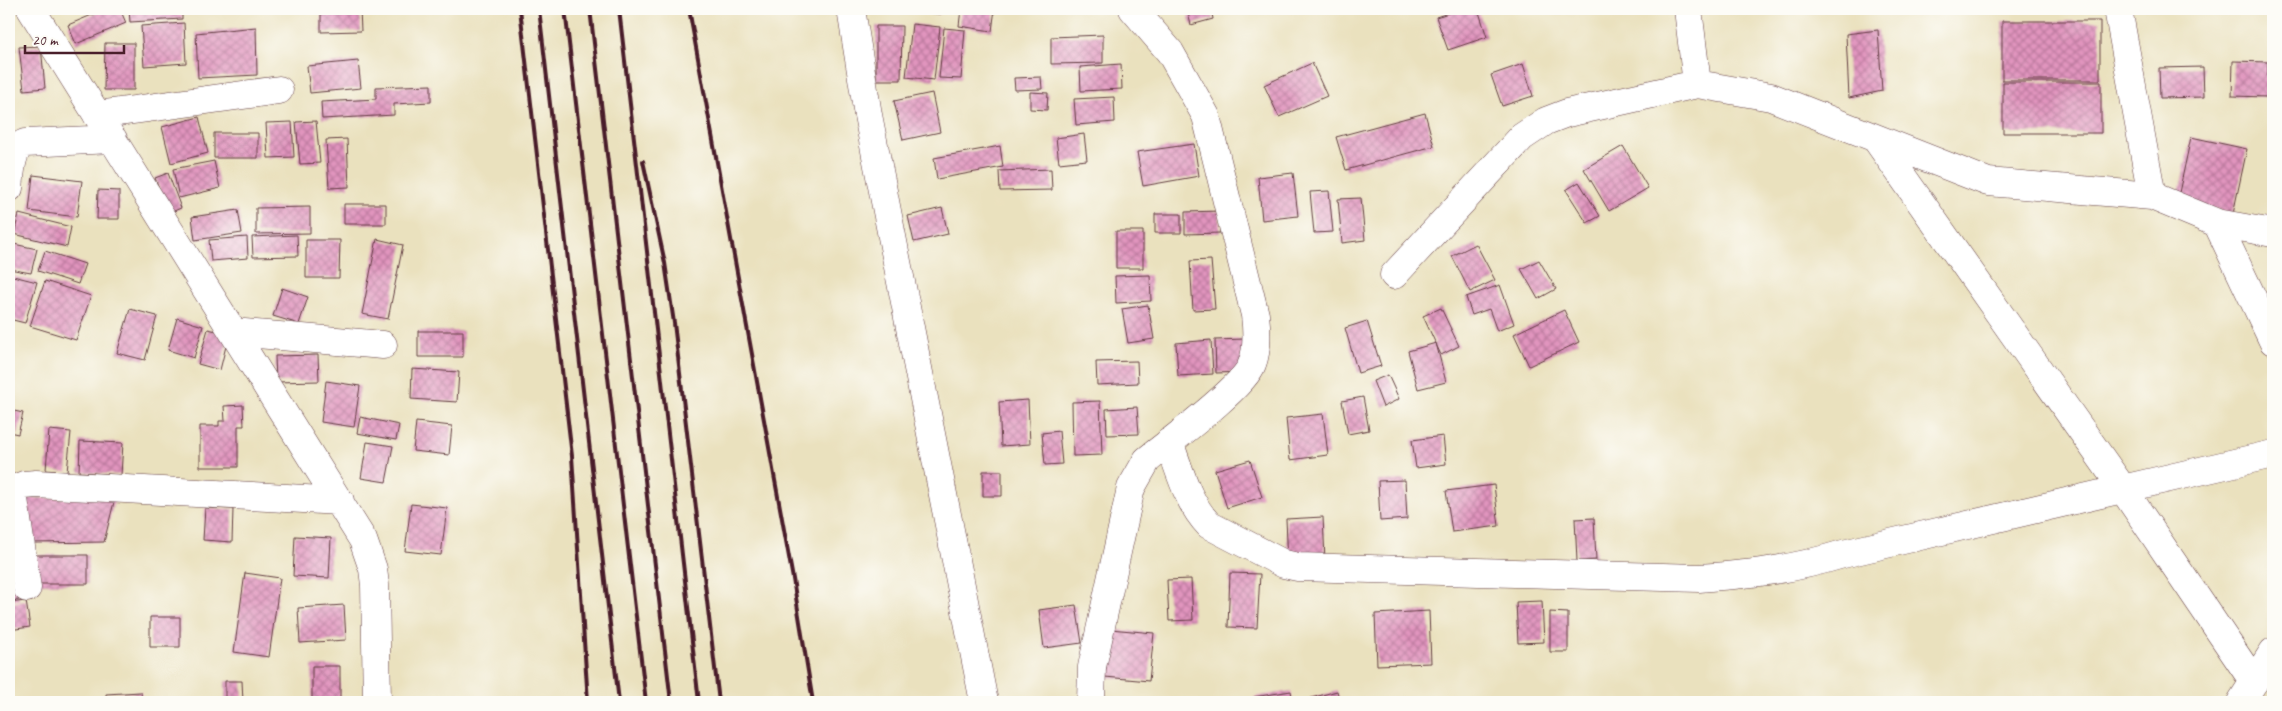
<svg xmlns="http://www.w3.org/2000/svg" width="2282" height="711" font-family="Caveat,sans-serif">
	<style>
		.building { fill: url(#building-cross-hatch) }
		.lines { fill: none; stroke-linecap: round; stroke-linejoin: round }
		.minor-casing { stroke: #623c41; stroke-width: 29 }
		.minor { stroke: #fff; stroke-width: 28 }
		.rail { stroke: #4a1f2b; stroke-width: 4 }
	</style>
	<defs>
		<pattern id="building-cross-hatch" width="8" height="8" patternUnits="userSpaceOnUse" patternTransform="scale(1.25)"><rect width="8" height="8" fill="#e194be"/><path d="M0 0l8 8M0 8l8-8" fill="none" stroke="#b8789b"/></pattern>
	</defs>
	<rect width="100%" height="100%" fill="#fdfcf7"/>
	<filter id="ink" filterUnits="userSpaceOnUse"><feTurbulence type="fractalNoise" baseFrequency=".02" numOctaves="2"/><feDisplacementMap in="SourceGraphic" scale="10" xChannelSelector="R" yChannelSelector="G"/><feConvolveMatrix kernelMatrix="1 2 1 2 8 2 1 2 1" color-interpolation-filters="sRGB"/></filter>
	<filter id="wash" filterUnits="userSpaceOnUse"><feTurbulence type="fractalNoise" baseFrequency=".0096" numOctaves="4" result="noise"/><feDisplacementMap in="SourceGraphic" scale="20" xChannelSelector="R" yChannelSelector="G"/><feGaussianBlur stdDeviation="1.12" result="paint"/><feColorMatrix in="noise" values="0 0 0 0 0 0 0 0 0 0 0 0 0 0 0 0 0 1.4 0 .05"/><feComposite in="paint" operator="in"/></filter>
	<g filter="url(#wash)">
		<rect width="100%" height="100%" fill="#eae1be"/>
		<g id="blocks">
			<path class="building" d="M106,9h14l6,14 -50,21 -8,-19z
				M129,9h53v10l-52,3z
				M321,9h39l1,22 -40,1z
				M902,9h39v5l-39,-2z
				M961,9h34l-3,22 -33,-5z
				M1187,9h24l2,10 -22,6z
				M1461,9h17l9,28 -39,13 -12,-33z
				M2177,9h27v4h-27z
				M9,13h2l3,39 -5,1z
				M2002,21h98v59h-98z
				M184,23l2,40 -42,3 -3,-40z
				M912,24l28,3 -6,53 -28,-3z
				M876,26h26l-1,54h-25z
				M256,27l1,48 -59,3 -2,-45z
				M944,28l21,2 -4,49 -22,-1z
				M1878,30l4,61 -33,7 -3,-64z
				M1103,35v28l-52,1v-27z
				M105,43h29v47h-30z
				M41,46l4,42 -21,2 -5,-43z
				M358,61l3,27 -51,5 -3,-27z
				M2233,61l35,1 -1,35 -35,-1z
				M1312,63l15,33 -48,21 -15,-32z
				M1121,64l1,25 -41,2 -1,-24z
				M1523,64l10,32 -31,10 -11,-31z
				M2203,67l1,30 -44,1 -1,-30z
				M1041,77l1,12 -27,1 -1,-12z
				M2003,82h98v51h-98z
				M431,85v17l-37,2v11l-72,4 -1,-17 55,-3v-12z
				M1030,92l18,1 -1,17 -17,-1z
				M932,93l8,39 -37,8 -9,-39z
				M1114,97l1,25 -39,3 -2,-26z
				M1425,113l9,33 -88,24 -10,-33z
				M199,117l9,36 -37,10 -9,-36z
				M316,121l4,42 -20,1 -4,-42z
				M292,122l2,35 -26,1 -2,-35z
				M214,133h44v25h-44z
				M1084,134l3,26 -28,3 -3,-25z
				M2191,137l56,12 -14,65 -56,-12z
				M347,139l2,48 -20,1 -3,-48z
				M1194,144l5,32 -56,10 -6,-34z
				M1000,146l3,21 -66,12 -3,-21z
				M1623,146l25,42 -39,23 -25,-42z
				M214,161l6,27 -41,10 -6,-29z
				M1051,169l1,21 -52,1 -1,-20z
				M168,173l13,35 -12,5 -14,-35z
				M1293,173l5,43 -36,4 -4,-43z
				M33,175l49,6 -5,36 -48,-6z
				M1579,182l21,34 -13,7 -21,-33z
				M98,190l21,1v28h-22z
				M1329,191l4,41 -19,1 -4,-41z
				M1361,198l4,42 -23,3 -4,-44z
				M344,204h42v20h-42z
				M310,207v26l-54,1v-26z
				M942,208l6,26 -34,8 -6,-26z
				M238,210l4,23 -47,7 -3,-23z
				M1220,211v22l-35,1v-22z
				M19,214l52,13 -4,20 -53,-13z
				M1155,214h26v19h-26z
				M1116,231h27v37h-27z
				M297,235l1,21 -45,1 -1,-20z
				M247,237l1,21 -37,3 -2,-21z
				M377,239l26,6 -15,74 -26,-5z
				M306,240h34l-1,38h-33z
				M9,243l28,6 -6,24 -22,-4z
				M1476,244l19,36 -25,12 -18,-36z
				M45,251l40,13 -7,20 -40,-13z
				M1211,260l4,49 -22,1 -3,-49z
				M1539,260l17,29 -18,10 -17,-30z
				M9,275l28,7 -12,41 -16,-4z
				M1150,275l1,26 -35,2 -1,-27z
				M45,281l46,15 -15,44 -46,-14z
				M1500,285l14,39 -17,7 -8,-22 -17,6 -6,-18z
				M282,288l26,9 -9,27 -26,-8z
				M1148,305l6,34 -26,4 -6,-34z
				M1441,308l18,38 -18,9 -18,-39z
				M130,309l27,7 -12,44 -28,-7z
				M1564,310l15,32 -50,24 -15,-32z
				M177,318l26,8 -9,32 -26,-8z
				M1367,321l14,45 -23,7 -13,-45z
				M208,329l21,5 -9,36 -22,-6z
				M418,331h45v26h-45z
				M1244,339l1,33 -29,1 -1,-33z
				M1211,340l2,34 -35,2 -2,-33z
				M1436,343l10,39 -28,7 -10,-38z
				M318,355l1,26 -43,1 -1,-26z
				M1137,361l1,22 -41,2 -1,-23z
				M412,369l47,3 -2,30 -46,-3z
				M1388,375l11,24 -16,8 -10,-26z
				M326,381l34,5 -6,41 -33,-5z
				M1363,397l6,33 -21,4 -6,-33z
				M1028,400l2,44 -29,2 -2,-44z
				M1100,401l2,54 -29,1 -1,-54z
				M243,405l1,21h-6v41h-38v-41h19v-5h6l-1,-15z
				M1137,407l2,27 -32,1 -1,-26z
				M10,410l13,3 -5,21 -9,-2z
				M1323,414l5,41 -38,5 -4,-42z
				M360,417l39,8 -3,15 -39,-7z
				M416,422l36,4 -3,29 -36,-4z
				M49,430l22,2 -4,40 -21,-2z
				M1059,431l3,33 -17,1 -3,-32z
				M1443,436l3,28 -30,4 -4,-28z
				M80,441l43,2 -2,32 -42,-3z
				M367,442l26,4 -7,36 -25,-4z
				M1250,460l12,37 -35,11 -12,-38z
				M983,471h19v25h-19z
				M1405,480l2,39 -27,2 -2,-40z
				M1494,485l5,41 -47,6 -6,-41z
				M26,498h89l-11,44 -73,1z
				M411,504l36,4 -6,47 -36,-4z
				M205,508l28,1 -1,33 -29,-2z
				M1323,517l2,43 -37,2 -2,-43z
				M1594,518l2,42 -19,1 -2,-42z
				M295,536l36,2 -2,40 -36,-2z
				M15,544l4,56 -10,1v-56z
				M36,555h52v29h-52z
				M245,573l35,5 -11,79 -35,-5z
				M1230,573l30,1 -3,54 -29,-1z
				M1191,579l2,41 -24,1 -2,-41z
				M26,601l4,26 -21,3v-27z
				M1542,601l2,41 -26,1 -2,-41z
				M344,605l2,35 -46,3 -2,-35z
				M1076,605l6,38 -38,5 -5,-38z
				M1429,611l2,52 -54,2 -2,-51z
				M1550,612l18,1v39h-18z
				M150,617h30v30h-30z
				M1110,629l44,4 -5,48 -44,-4z
				M312,666h28v36h-28z
				M225,681h17l1,21h-18z
				M1291,691l2,11h-38l-1,-5z
				M1337,691l3,11h-28l-1,-4z
				M141,692l1,10h-36v-8z"/>
		</g>
	</g>
	<g filter="url(#ink)">
		<use href="#blocks" fill-opacity="0" stroke="#623c41" stroke-width="1"/>
		<g class="lines">
			<g class="minor-casing">
				<path id="minor" d="M31,9l332,531 10,29 2,16 2,117
					M851,9l17,106 116,587
					M1688,9l9,75
					M2118,9l34,187
					M97,115l182,-25
					M1876,139l247,350 131,193
					M9,188c2,-15 1,-39 16,-45l88,-4
					M2217,223l56,118
					M1394,275l128,-138 24,-16 21,-8 130,-29 74,13 217,85 164,14 65,27 56,10
					M233,332l150,13
					M1169,442c11,29 18,60 40,83l75,39 14,3 401,11c53,-4 92,-8 144,-24l430,-100
					M9,490h2l3,9 13,89
					M11,490l13,-5 12,-1 304,17
					M1091,702l1,-35 39,-179 16,-28c22,-18 97,-73 105,-96 6,-15 5,-33 3,-49l-49,-199 -36,-64 -37,-43
					M2241,702l32,-50"/>
			</g>
			<use href="#minor" class="minor"/>
			<path class="rail" d="M520,9l52,447 16,246
				M539,9l80,693
				M565,9l81,693
				M590,9l81,693
				M619,9l80,693
				M689,9l104,570 20,123
				M643,161l22,102 9,60 45,379"/>
		</g>
	</g>
	<rect width="2282" height="711" fill="none" stroke="#fdfcf7" stroke-width="30"/>
	<path d="M25 45v8h99v-8" fill="none" stroke="#4a1f2b" stroke-width="2.5"/>
	<text x="32" y="45" font-size="15" fill="#4a1f2b" stroke="#fdfcf7" stroke-width="4" paint-order="stroke">20 m</text>
</svg>
